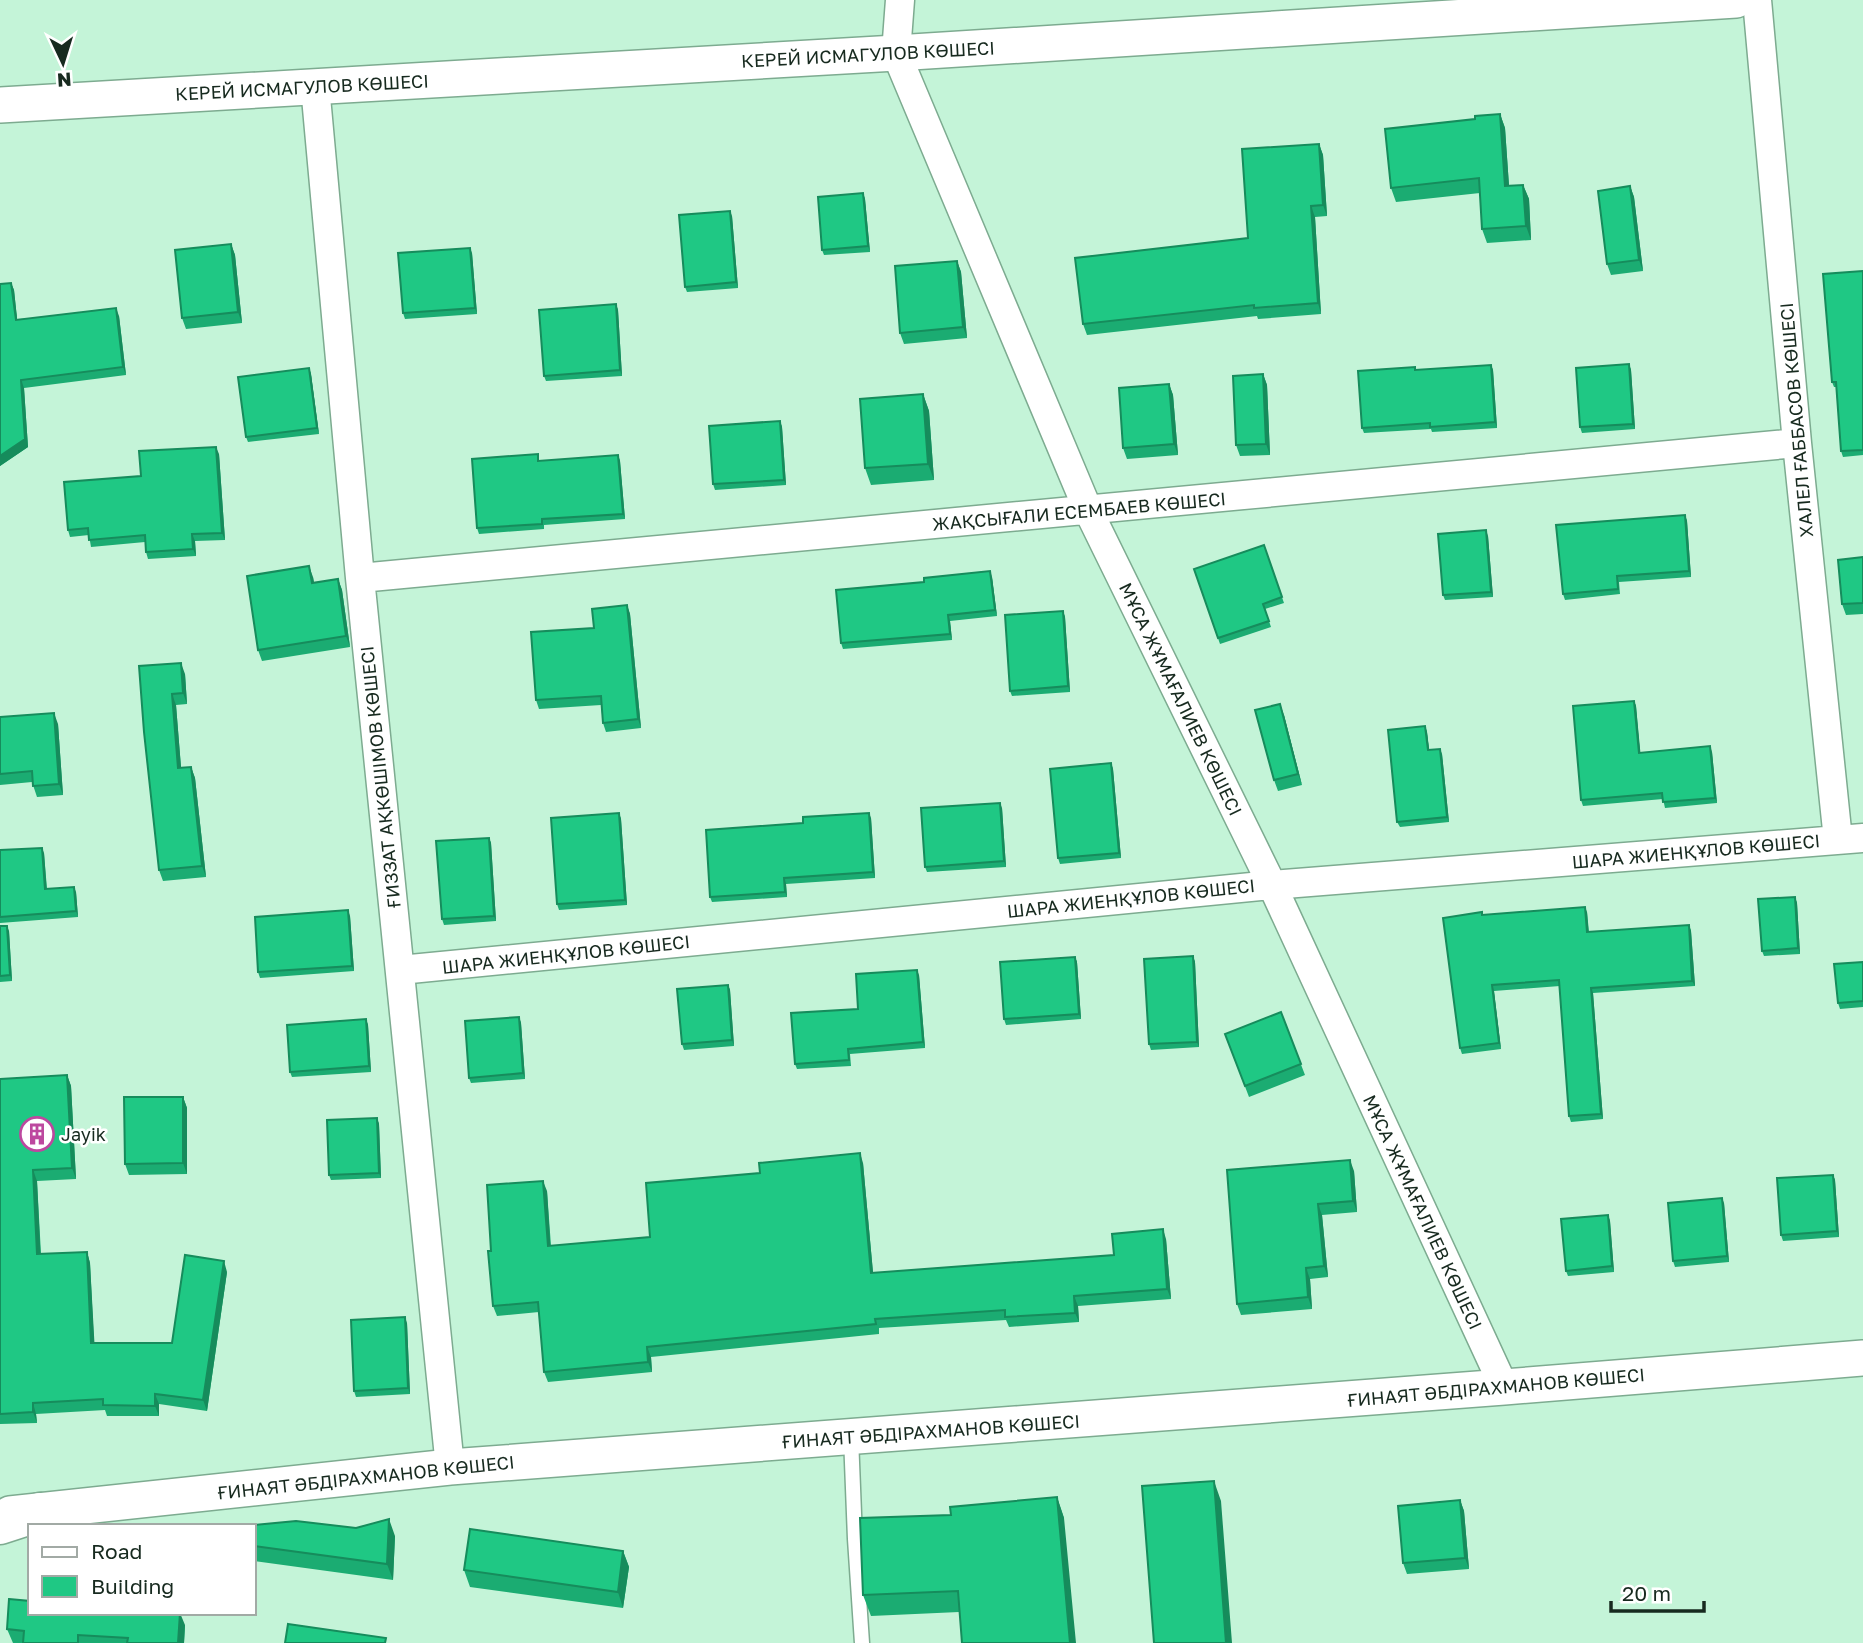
<svg xmlns="http://www.w3.org/2000/svg" width="1863" height="1643" font-family="'Golos Text',sans-serif">
	<style>
		.lines { fill: none; stroke-linecap: round; stroke-linejoin: round }
		.service-casing { stroke: #7dab90; stroke-width: 17 }
		.minor-casing { stroke: #7dab90; stroke-width: 31 }
		.tertiary-casing { stroke: #7dab90; stroke-width: 38 }
		.secondary-casing { stroke: #7dab90; stroke-width: 41 }
		.service { stroke: #fff; stroke-width: 14 }
		.minor { stroke: #fff; stroke-width: 28 }
		.tertiary { stroke: #fff; stroke-width: 35 }
		.secondary { stroke: #fff; stroke-width: 38 }
		.wall { fill: #1bac72 }
		.shaded-wall { fill: #168c5c }
		.building { fill: #1fc884; stroke: #168c5c; stroke-width: 2 }
		.labels { text-anchor: middle; dominant-baseline: central; stroke-width: 5; stroke-linejoin: round; paint-order: stroke }
		.street-label { font-size: 18px; fill: #172a1f; stroke: #fff }
		.poi-label { font-size: 18px; fill: #172a1f; stroke: #fff; text-anchor: start }
	</style>
	<rect width="100%" height="100%" fill="#c4f4d8"/>
	<g class="lines">
		<g class="service-casing">
			<path id="service" d="M851,1437l4,102 7,104"/>
		</g>
		<g class="minor-casing">
			<path id="minor" d="M900,0l-4,53 192,457 184,375 232,502
				M1757,0l40,443 41,397
				M315,86l45,492 90,889
				M360,578l1437,-135
				M400,970l872,-85 591,-47"/>
		</g>
		<g class="tertiary-casing">
			<path id="tertiary" d="M0,105l896,-52 840,-53
				M10,1514l440,-47 1054,-80 359,-29"/>
		</g>
		<g class="secondary-casing">
			<path id="secondary" d="M0,1525l40,-13"/>
		</g>
		<use href="#service" class="service"/>
		<use href="#minor" class="minor"/>
		<use href="#tertiary" class="tertiary"/>
		<use href="#secondary" class="secondary"/>
	</g>
	<path class="wall" d="M1500,114l5,14 4,58 14,-1 6,14 2,41 -44,3 -5,-14 -2,-36 -84,9 -5,-14 84,-69z
		M1319,144l4,11 4,61 -12,1 6,97 -63,5 -1,-3 -170,19 -4,-11 165,-86z
		M1630,186l4,11 9,74 -32,4 -4,-11z
		M863,193l2,6 5,53 -46,3 -2,-5z
		M732,216l6,72 -51,4 -2,-5z
		M231,244l4,11 7,68 -56,6 -4,-11z
		M472,253l5,61 -72,5 -2,-6z
		M957,261l4,11 6,66 -63,6 -4,-11z
		M1863,271v184l-20,2 -2,-6 -5,-64h-2l-2,-5z
		M11,283l3,7 3,29 102,-3 7,59 -102,13 4,59 -28,19v-182z
		M616,304l2,6 4,66 -76,5 -2,-5z
		M1629,364l2,6 4,59 -53,4 -2,-6z
		M1491,365l2,5 4,58 -65,4 -1,-3 -67,4 -2,-5 53,-61 1,3z
		M309,368l2,6 8,60 -71,8 -2,-5z
		M1263,374l4,11 3,70 -30,1 -4,-11z
		M1169,384l4,11 5,60 -51,4 -4,-11z
		M923,394l6,17 5,69 -63,5 -6,-17z
		M780,421l2,6 4,58 -71,5 -2,-6z
		M219,454l6,86 -30,1 1,15 -48,3 -2,-7 -1,-10 -54,5 -2,-12 -19,2 -2,-7 73,-54z
		M618,455l2,6 5,58 -81,6v4l-65,5 -2,-6 63,-67z
		M1685,515l2,6 4,56 -72,5 1,12 -55,6 -2,-6z
		M1488,536l5,61 -48,3 -2,-5z
		M1264,545l20,58 -19,6 6,18 -51,17 -26,-75z
		M1863,557v57l-17,1 -4,-11z
		M313,577l1,6 24,-4 4,11 8,57 -88,14 -4,-11z
		M992,577l5,39 -47,5 2,19 -109,9 -2,-6z
		M627,605l3,9 11,114 -35,4 -3,-9 -2,-18 -62,4 -3,-9z
		M1063,611l2,6 5,75 -58,4 -2,-5z
		M185,674l2,30 -11,1 5,63 10,-1 4,11 11,99 -43,4 -4,-11 -15,-138z
		M1634,701l2,5 4,47 72,-1 5,51 -52,5 -2,-9 -80,7 -2,-6z
		M1284,715l18,70 -24,6 -4,-11z
		M0,717l58,7 5,71 -26,2 -5,-15 -32,3z
		M1425,726l2,6 2,18 13,4 7,68 -49,5 -3,-5z
		M1111,763l2,6 8,89 -61,6 -2,-6z
		M1002,808l4,59 -79,5 -2,-5z
		M619,813l2,6 6,86 -68,5 -2,-6z
		M871,818l4,60 -89,6 1,13 -75,5 -2,-5z
		M489,838l2,5 5,78 -52,4 -2,-6z
		M0,850l44,3 3,36 29,3 2,25 -78,6z
		M1795,897l2,6 3,51 -36,2 -2,-5z
		M1587,912l2,20 100,-7 2,6 4,55 -102,7 10,126 -32,3 -2,-6 -9,-130 -66,5 7,58 -39,5 -2,-6 22,-133z
		M350,916l4,55 -94,7 -2,-6z
		M0,926l9,5 3,50 -12,1z
		M1193,956l2,6 4,85 -48,3 -2,-6z
		M1075,957l2,5 4,57 -75,6 -2,-6z
		M1863,962v45l-23,2 -2,-6z
		M919,975l6,73 -75,6 1,12 -54,3 -2,-5 63,-55z
		M728,985l2,5 4,56 -50,4 -2,-6z
		M1281,1012l24,63 -56,22 -24,-63z
		M519,1017l2,6 4,56 -54,4 -2,-5z
		M366,1019l2,6 3,47 -79,5 -2,-5z
		M67,1075l4,11 5,93 -39,2 4,73 46,-2 3,11 4,80h78l55,-71 -20,139 -48,-7v12h-52l-2,-6 -69,4 1,9 -37,1v-345z
		M183,1097l4,11v66l-58,1 -4,-11z
		M377,1118l2,6 2,54 -50,2 -2,-5z
		M863,1163l10,110 241,-18 52,-16 5,60 -93,7 1,16 -70,5 -3,-7 -127,8v6l-228,23 1,15 -104,10 -4,-10 -5,-60 -42,4 -4,-10 -2,-55 56,-60 4,55 99,-9 110,-64z
		M1227,1170l127,1 3,41 -35,3 6,62 -18,2 2,30 -71,6 -4,-11z
		M1833,1175l2,5 4,57 -56,4 -2,-6z
		M1724,1203l5,59 -54,5 -2,-6z
		M1608,1215l2,6 4,51 -46,4 -2,-5z
		M407,1323l3,71 -54,3 -2,-6z
		M1057,1497l7,21 -105,94 -88,4 -8,-21 88,-80z
		M1460,1500l4,11 5,58 -62,5 -4,-11z
		M254,1526l141,10 -2,44 -139,-19z
		M623,1551l6,16 -6,41 -153,-21 -6,-17z
		M185,1625l-1,18h-171l-6,-14z"/>
	<path class="shaded-wall" d="M1500,114l5,14 5,72 -5,-14z
		M1319,144l4,11 4,61 -4,-11z
		M1523,185l6,14 2,41 -5,-14z
		M1630,186l4,11 9,74 -4,-11z
		M863,193l2,6 5,53 -2,-6z
		M1311,206l4,11 6,97 -3,-11z
		M730,211l2,5 6,72 -2,-6z
		M231,244l4,11 7,68 -4,-11z
		M470,248l2,5 5,61 -2,-6z
		M957,261l4,11 6,66 -4,-11z
		M11,283l3,7 4,37 -2,-7z
		M616,304l2,6 4,66 -2,-6z
		M116,308l3,8 7,59 -3,-8z
		M1629,364l2,6 4,59 -2,-5z
		M1491,365l2,5 4,58 -2,-6z
		M309,368l2,6 8,60 -2,-6z
		M1263,374l4,11 3,70 -4,-11z
		M21,380l3,8 4,59 -28,19v-10z
		M1169,384l4,11 5,60 -4,-11z
		M923,394l6,17 5,69 -6,-16z
		M780,421l2,6 4,58 -2,-5z
		M216,447l3,7 6,86 -3,-7z
		M618,455l2,6 5,58 -2,-5z
		M1685,515l2,6 4,56 -2,-6z
		M1486,530l2,6 5,61 -2,-5z
		M192,534l3,7 1,15 -3,-7z
		M309,566l4,11 3,17 -4,-11z
		M990,571l2,6 5,39 -2,-6z
		M338,579l4,11 8,57 -4,-11z
		M627,605l3,9 11,114 -3,-9z
		M1063,611l2,6 5,75 -2,-6z
		M948,615l2,6 2,19 -2,-6z
		M181,663l4,11 2,30 -4,-11z
		M172,694l4,11 6,74 -4,-11z
		M1634,701l2,5 5,53 -2,-6z
		M1280,704l4,11 18,70 -4,-11z
		M54,713l4,11 5,71 -4,-11z
		M1425,726l2,6 3,24 -2,-6z
		M1710,746l2,6 5,51 -2,-5z
		M1440,749l2,5 7,68 -2,-5z
		M1111,763l2,6 8,89 -2,-5z
		M191,767l4,11 11,99 -4,-11z
		M1000,803l2,5 4,59 -2,-6z
		M619,813l2,6 6,86 -2,-5z
		M869,813l2,5 4,60 -2,-6z
		M489,838l2,5 5,78 -2,-5z
		M42,848l2,5 3,41 -2,-5z
		M784,878l2,6 1,13 -2,-5z
		M74,887l2,5 2,25 -2,-6z
		M1795,897l2,6 3,51 -2,-6z
		M1585,907l2,5 2,26 -2,-6z
		M348,910l2,6 4,55 -2,-5z
		M1689,925l2,6 4,55 -3,-5z
		M7,926l2,5 3,50 -2,-6z
		M1193,956l2,6 4,85 -2,-5z
		M1075,957l2,5 4,57 -2,-5z
		M917,970l2,5 6,73 -2,-6z
		M728,985l2,5 4,56 -2,-6z
		M1492,985l2,6 7,58 -2,-6z
		M1591,988l2,5 10,126 -2,-5z
		M519,1017l2,6 4,56 -2,-6z
		M366,1019l2,6 3,47 -2,-6z
		M67,1075l4,11 5,93 -4,-11z
		M183,1097l4,11v66l-4,-11z
		M377,1118l2,6 2,54 -2,-5z
		M860,1153l3,10 11,120 -3,-10z
		M1350,1160l4,11 3,41 -4,-11z
		M33,1170l4,11 4,84 -4,-11z
		M1833,1175l2,5 4,57 -2,-6z
		M543,1181l4,10 4,65 -3,-10z
		M1722,1198l2,5 5,59 -2,-6z
		M1318,1204l4,11 6,62 -4,-11z
		M1608,1215l2,6 4,51 -2,-6z
		M1163,1229l3,10 5,60 -4,-10z
		M87,1252l3,11 5,90 -4,-10z
		M224,1261l3,11 -20,139 -4,-11z
		M1306,1268l4,11 2,30 -4,-12z
		M1074,1296l4,10 1,16 -4,-9z
		M405,1317l2,6 3,71 -2,-6z
		M647,1347l4,10 1,15 -4,-10z
		M155,1394l4,10v12l-4,-10z
		M33,1403l3,11 1,9 -4,-11z
		M1214,1481l7,20 11,142h-6z
		M1057,1497l7,21 12,125h-6z
		M1460,1500l4,11 5,58 -4,-11z
		M389,1519l6,17 -2,44 -6,-16z
		M623,1551l6,16 -6,41 -5,-16z
		M180,1613l5,12 -1,18h-6z"/>
	<path class="building" d="M1500,114l5,72 18,-1 3,41 -44,3 -3,-51 -88,10 -6,-59 90,-10v-3z
		M1319,144l4,61 -12,1 7,97 -64,5v-3l-171,19 -8,-66 173,-20 -6,-89z
		M1630,186l9,74 -32,4 -9,-73z
		M863,193l5,53 -46,4 -4,-53z
		M730,211l6,71 -51,5 -6,-72z
		M231,244l7,68 -56,6 -7,-68z
		M470,248l5,60 -72,5 -5,-60z
		M957,261l6,66 -63,6 -5,-67z
		M1863,271v179l-22,1 -5,-69h-4l-9,-108z
		M11,283l5,37 100,-12 7,59 -102,13 4,59 -25,17v-172z
		M616,304l4,66 -76,6 -5,-66z
		M1629,364l4,60 -53,3 -4,-59z
		M1491,365l4,57 -65,5v-4l-68,5 -4,-57 57,-4v3z
		M309,368l8,60 -71,9 -8,-60z
		M1263,374l3,70 -30,1 -3,-69z
		M1169,384l5,60 -51,4 -4,-60z
		M923,394l5,70 -63,4 -5,-69z
		M780,421l4,59 -71,4 -4,-58z
		M216,447l6,86 -30,1 1,15 -47,3 -1,-17 -56,5 -1,-12 -20,2 -4,-48 77,-6 -2,-25z
		M538,454v7l80,-6 5,59 -81,5v5l-65,4 -5,-69z
		M1685,515l4,56 -72,5 1,13 -55,5 -7,-69z
		M1486,530l5,62 -48,3 -5,-61z
		M1264,545l18,52 -19,7 6,17 -51,17 -24,-69z
		M1863,557v46l-21,1 -4,-44z
		M309,566l3,17 26,-4 8,57 -88,14 -11,-74z
		M990,571l5,39 -47,5 2,19 -109,9 -5,-53 88,-8v-4z
		M627,605l11,114 -35,4 -2,-27 -65,4 -5,-68 63,-4 -2,-19z
		M1063,611l5,75 -58,5 -5,-76z
		M181,663l2,30 -11,1 6,74 13,-1 11,99 -43,4 -15,-138 -5,-66z
		M1634,701l5,52 71,-7 5,52 -52,4 -1,-9 -81,7 -8,-94z
		M1280,704l18,70 -24,6 -19,-70z
		M54,713l5,71 -26,2 -1,-15 -32,3v-57z
		M1425,726l3,24 12,-1 7,68 -50,5 -9,-92z
		M1111,763l8,90 -61,5 -8,-89z
		M1000,803l4,58 -79,6 -4,-59z
		M619,813l6,87 -68,4 -6,-86z
		M869,813l4,59 -89,6 1,14 -75,5 -4,-67 97,-7v-6z
		M489,838l5,78 -52,3 -6,-78z
		M42,848l3,41 29,-2 2,24 -76,6v-67z
		M1795,897l3,51 -36,3 -4,-52z
		M1585,907l2,25 102,-7 3,56 -101,7 10,126 -32,2 -10,-136 -67,5 7,58 -39,5 -17,-130 39,-6v3z
		M348,910l4,56 -94,6 -3,-55z
		M0,926h7l3,49 -10,1z
		M1193,956l4,86 -48,2 -5,-85z
		M1075,957l4,57 -75,5 -4,-57z
		M1863,962v39l-25,2 -4,-39z
		M917,970l6,72 -75,7 1,11 -54,4 -4,-51 67,-4 -2,-35z
		M728,985l4,55 -50,4 -5,-55z
		M1281,1012l20,52 -56,22 -20,-52z
		M519,1017l4,56 -54,5 -4,-57z
		M366,1019l3,47 -79,6 -3,-47z
		M67,1075l5,93 -39,2 4,84 50,-2 4,91h81l13,-88 39,6 -21,139 -48,-6v12l-52,-1v-6l-70,4v9l-33,2v-335z
		M124,1097h59v66l-58,1z
		M377,1118l2,55 -50,2 -2,-55z
		M860,1153l11,120 243,-18 -2,-21 51,-5 4,60 -93,7 1,17 -70,4v-7l-130,9 1,5 -229,23 1,15 -104,10 -6,-70 -45,4 -5,-55h3l-4,-66 56,-4 5,65 102,-9 -4,-54 114,-10 -1,-10z
		M1350,1160l3,41 -35,3 6,62 -18,2 2,29 -71,7 -10,-134z
		M1833,1175l4,56 -56,4 -4,-57z
		M1722,1198l5,58 -54,5 -5,-58z
		M1608,1215l4,51 -46,5 -5,-52z
		M405,1317l3,71 -54,3 -3,-71z
		M1214,1481l12,162h-72l-12,-157z
		M1057,1497l13,146h-108l-4,-52 -95,4 -3,-77 91,-3 -1,-8z
		M1460,1500l5,58 -62,5 -5,-57z
		M389,1519l-2,45 -133,-18v-20h-10l52,-5 60,7z
		M470,1529l153,22 -5,41 -154,-22z
		M9,1599l21,2v12h150l-2,30h-51l1,-5 -50,-3v8h-55l1,-12 -17,-2z
		M288,1624l98,14 -1,5h-100z"/>
	<defs>
		<g id="building-ring" transform="scale(1.75)"><circle r="9.5" fill="#fff" stroke="#bd489f" stroke-width="1.5"/><path d="M-4-6H4V6H1V3H-1V6H-4ZM-2.5-4.3h1.7v1.8h-1.7ZM.8-4.3h1.7v1.8H.8ZM-2.5-1h1.7V.8h-1.7ZM.8-1h1.7V.8H.8Z" fill="#bd489f"/></g>
	</defs>
	<g fill-rule="evenodd">
		<use href="#building-ring" x="37" y="1134"/>
	</g>
	<g class="labels">
		<g class="street-label">
			<text transform="translate(868 54) rotate(-3)">КЕРЕЙ ИСМАГУЛОВ КӨШЕСІ</text>
			<text transform="translate(302 87) rotate(-3)">КЕРЕЙ ИСМАГУЛОВ КӨШЕСІ</text>
			<text transform="translate(1796 420) rotate(-95)">ХАЛЕЛ ҒАББАСОВ КӨШЕСІ</text>
			<text transform="translate(1079 511) rotate(-5)">ЖАҚСЫҒАЛИ ЕСЕМБАЕВ КӨШЕСI</text>
			<text transform="translate(1181 699) rotate(64)">МҰСА ЖҰМАҒАЛИЕВ КӨШЕСІ</text>
			<text transform="translate(380 777) rotate(-96)">ҒИЗЗАТ АҚКӨШІМОВ КӨШЕСI</text>
			<text transform="translate(1696 851) rotate(-5)">ШАРА ЖИЕНҚҰЛОВ КӨШЕСІ</text>
			<text transform="translate(1131 898) rotate(-6)">ШАРА ЖИЕНҚҰЛОВ КӨШЕСІ</text>
			<text transform="translate(566 954) rotate(-6)">ШАРА ЖИЕНҚҰЛОВ КӨШЕСІ</text>
			<text transform="translate(1423 1212) rotate(65)">МҰСА ЖҰМАҒАЛИЕВ КӨШЕСІ</text>
			<text transform="translate(1496 1387) rotate(-5)">ҒИНАЯТ ӘБДІРАХМАНОВ КӨШЕСІ</text>
			<text transform="translate(931 1431) rotate(-4)">ҒИНАЯТ ӘБДІРАХМАНОВ КӨШЕСІ</text>
			<text transform="translate(366 1477) rotate(-6)">ҒИНАЯТ ӘБДІРАХМАНОВ КӨШЕСІ</text>
		</g>
		<g class="poi-label">
			<text x="61" y="1134">Jayik</text>
		</g>
	</g>
	<rect x="28" y="1524" width="228" height="91" fill="#ffffff" stroke="#a2aaa5" stroke-width="2"/>
	<rect x="42" y="1547" width="35" height="10" fill="#ffffff" stroke="#a2aaa5" stroke-width="2"/>
	<text x="91" y="1559" font-size="21" fill="#172a1f">Road</text>
	<rect x="42" y="1576" width="35" height="21" fill="#1fc884" stroke="#a2aaa5" stroke-width="2"/>
	<text x="91" y="1594" font-size="21" fill="#172a1f">Building</text>
	<g transform="translate(63 63) rotate(176)" stroke="#ffffff" stroke-width="5" paint-order="stroke">
	<path d="M0-5L12 26L0 18L-12 26Z" fill="#172a1f"/>
	<text y="-10" font-size="19" font-weight="bold" text-anchor="middle" fill="#172a1f">N</text>
	</g>
	<path d="M1611 1601v10h93v-10" fill="none" stroke="#172a1f" stroke-width="3.5"/>
	<text x="1622" y="1601" font-size="21" fill="#172a1f" stroke="#ffffff" stroke-width="5" paint-order="stroke">20 m</text>
</svg>
